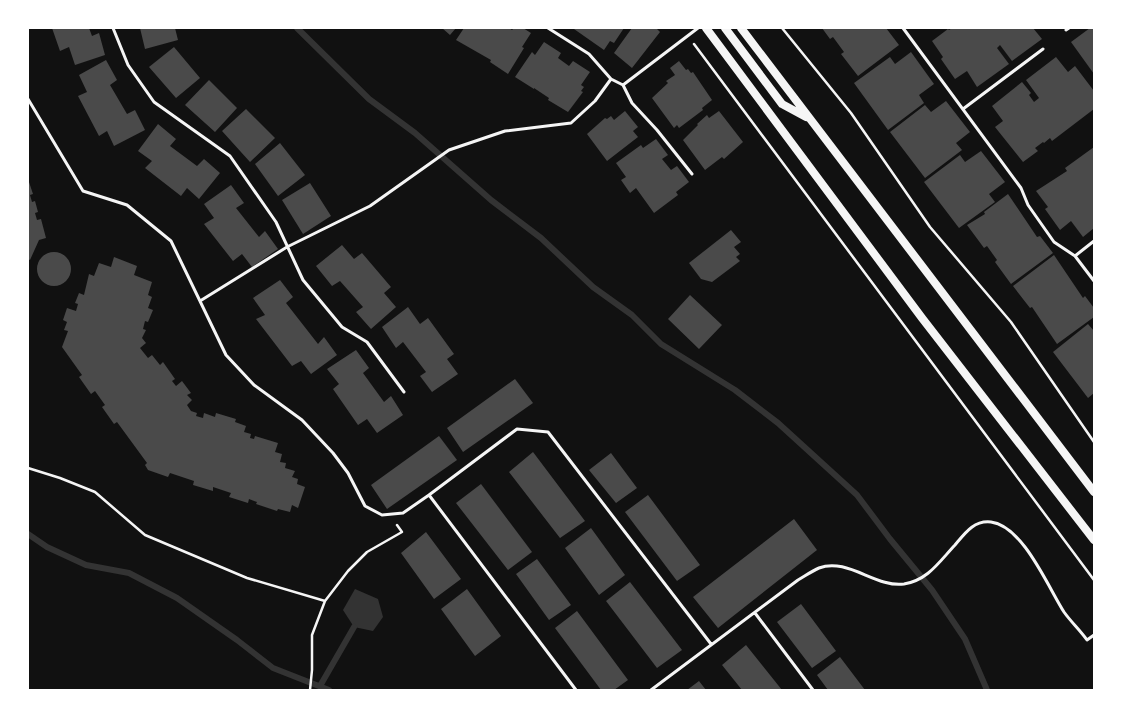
<svg xmlns="http://www.w3.org/2000/svg" width="1122" height="718" font-family="'Space Grotesk',sans-serif">
	<style>
		.water { fill: #333 }
		.lines { fill: none; stroke-linecap: round; stroke-linejoin: round }
		.stream { stroke: #333; stroke-width: 6 }
		.building { fill: #4a4a4a }
		.path { stroke: #f5f5f5; stroke-width: 2.5 }
		.service { stroke: #f5f5f5; stroke-width: 3 }
		.secondary { stroke: #f5f5f5; stroke-width: 8 }
	</style>
	<rect width="100%" height="100%" fill="#111"/>
	<path class="water" d="M355,589l23,10 5,18 -10,14 -19,-4 -11,-17z"/>
	<g class="lines">
		<path class="stream" d="M297,28l72,71 46,34 76,67 50,38 52,49 39,28 29,29 74,46 43,33 79,72 33,44 42,51 33,49 22,51
			M28,534l19,13 39,18 43,8 48,25 60,42 36,28 56,22
			M320,686l34,-59"/>
	</g>
	<path class="building" d="M52,28h37l3,8 7,-3 6,22 -30,10 -6,-18 -9,4z
		M140,28h35l3,12 -33,9z
		M442,28h14l-6,7z
		M464,28h45l3,2 2,-2h9l8,5 -9,14 2,1 -16,26 -18,-12 1,-2 -35,-20z
		M575,28h49l-10,15 -4,-2 -6,9 -30,-21z
		M632,28h24l4,4 -28,36 -18,-15z
		M822,28h64l13,17 -41,31 -17,-22 3,-2 -11,-15 -3,2z
		M952,28h81l9,11 -30,22 -12,-16 -3,3 12,16 -32,23 -10,-16 -12,8 -14,-20 2,-2 -11,-16 16,-12 1,1z
		M1090,28h4v46l-23,-32z
		M544,42l17,11 -3,5 11,8 4,-5 17,11 -9,13 3,2 -3,4 2,1 -15,20 -20,-12 1,-2 -15,-10v1l-19,-12 17,-25 3,3z
		M174,47l26,31 -24,20 -27,-31z
		M911,52l23,32 -15,11 5,8 -36,27 -34,-47 36,-26 5,7z
		M1056,57l12,15 7,-6 19,25v18l-42,32 -2,-3 -6,5 -1,-1 -8,6 3,3 -15,11 -28,-35 8,-6 -11,-15 30,-24 9,11 -2,2 5,7 5,-4 -13,-18z
		M106,60l11,20 -7,5 17,29 8,-4 10,20 -31,16 -7,-15 -8,5 -21,-40 9,-4 -8,-17z
		M679,61l7,9 2,-1 3,4 2,-1 19,28 -10,8 1,2 -24,18 -2,-3 -3,3 -22,-30 16,-15 -2,-2 9,-6 -5,-7z
		M209,80l28,28 -22,24 -30,-27z
		M946,101l24,31 -14,11 6,7 -37,28 -35,-46 35,-27 6,7z
		M246,109l29,29 -25,24 -28,-31z
		M625,111l13,16 -5,4 5,6 -31,24 -20,-27 18,-16 2,1 4,-3 3,4z
		M719,111l24,31 -19,17 -2,-2 -17,13 -22,-30 15,-15 -1,-1 10,-9 2,3z
		M158,124l18,15 -6,7 27,20 7,-7 16,14 -21,26 -12,-11 -6,8 -36,-28 7,-7 -14,-10z
		M656,139l12,16 -6,4 9,11 6,-4 12,16 -13,10 2,3 -24,18 -18,-25 -6,5 -9,-13 5,-3 -10,-14 25,-18 2,3z
		M280,143l25,32 -27,21 -23,-32z
		M1094,147v81l-11,9 -12,-16 -11,9 -15,-21 3,-2 -12,-16 31,-20 -2,-3z
		M981,151l24,31 -16,12 6,8 -36,26 -35,-46 36,-27 5,7z
		M28,179l5,15 -3,1 2,7 3,-1 3,11 -3,1 2,7 4,-1 5,19 -7,2 -9,20 -2,-1z
		M310,183l21,33 -28,18 -21,-34z
		M231,185l13,18 -8,5 23,29 6,-6 13,18 -26,18 -10,-13 -9,7 -29,-37 10,-6 -10,-14z
		M1008,194l29,43 3,-1 13,17 -42,31 -16,-22 2,-2 -10,-14 -3,2 -17,-23 18,-11 -1,-2z
		M731,230l10,12 -7,5 6,7 -4,3 4,4 -28,21 -11,-3 -12,-16z
		M342,245l12,14 8,-6 29,34 -7,6 12,14 -25,22 -15,-17 7,-5 -23,-26 -8,5 -16,-20z
		M37 269a17 17 0 1 1 34 0a17 17 0 1 1-34 0Z
		M1054,255l29,43 2,-2 9,12v9l-37,27 -25,-37 -2,1 -17,-22z
		M114,257l23,9 -3,9 18,7 -4,13 4,2 -4,11 5,2 -5,12 -3,-1 -2,8 3,1 -4,8 4,5 -6,5 8,10 4,-3 8,10 3,-3 12,17 -3,2 4,5 6,-5 9,12 -4,2 5,5 -5,5 4,6 6,2 -1,3 7,2 1,-5 11,4 1,-4 20,6 -1,3 11,4 -2,6 7,2 -1,4 4,1 1,-3 23,7 -3,9 7,2 -2,8 6,1 -1,5 10,3 -3,6 6,2 -1,5 8,3 -7,21 -6,-3 -2,7 -12,-3 -1,2 -21,-7 1,-2 -8,-3 -1,4 -19,-6 2,-4 -18,-6v4l-20,-6 1,-4 -24,-8 -2,4 -20,-7 -3,-5 2,-2 -30,-41 -3,2 -12,-17 3,-2 -10,-14 -4,3 -12,-17 3,-2 -20,-28 6,-16 -4,-1 3,-8 -4,-2 4,-12 9,3 2,-7 -3,-1 4,-10 5,2 5,-21 5,2 5,-13 12,4z
		M280,280l13,17 -7,6 32,41 6,-7 13,18 -26,19 -10,-13 -9,5 -36,-47 9,-4 -12,-17z
		M690,295l32,30 -23,24 -31,-30z
		M408,307l12,17 8,-6 26,36 -7,5 11,15 -26,18 -12,-16 6,-4 -23,-30 -7,6 -14,-21z
		M1088,324l6,7v62l-6,5 -35,-46z
		M356,350l13,18 -6,5 21,29 7,-6 12,19 -26,18 -10,-14 -9,6 -25,-36 6,-5 -12,-15z
		M515,379l18,24 -70,49 -16,-24z
		M439,436l18,24 -70,49 -16,-24z
		M533,452l52,69 -25,17 -51,-66z
		M611,453l26,35 -21,15 -27,-33z
		M481,484l51,68 -24,18 -52,-67z
		M648,495l52,70 -23,16 -52,-69z
		M794,519l23,31 -99,78 -25,-31z
		M591,528l34,47 -26,20 -34,-47z
		M426,532l35,47 -27,20 -33,-46z
		M537,559l34,46 -22,15 -33,-46z
		M630,582l52,68 -25,18 -51,-67z
		M467,589l34,47 -26,20 -34,-47z
		M801,604l35,47 -24,17 -35,-46z
		M577,611l51,69 -14,10h-13l-46,-62z
		M746,645l36,45h-40l-20,-25z
		M840,657l25,33h-37l-11,-15z
		M699,681l7,9h-19z"/>
	<g class="lines">
		<path class="path" d="M782,28l69,85 79,114 81,95 83,120
			M694,44l400,536
			M28,468l32,10 35,14 50,43 102,43 78,23
			M310,690l2,-20v-35l13,-34 23,-30 19,-19 35,-20 -5,-7"/>
		<path class="service" d="M113,28l15,37 26,37 76,54 46,66 27,58 39,47 25,15 37,50
			M548,28l41,26 22,25 12,6 75,-57
			M903,28l118,160 7,17 26,37 21,14 19,25
			M1066,30l3,-2
			M623,85l9,18 25,27 35,44
			M28,99l55,92 44,14 44,36 55,114 28,30 48,35 31,33 15,20 17,33 17,9 21,-2 26,-18 147,195
			M963,109l80,-60
			M1075,256l19,-15
			M200,301l87,-54 83,-41 79,-56 56,-19 66,-8 24,-22 16,-22
			M429,495l88,-66 31,3 163,212
			M755,613l58,77
			M651,690l147,-110c7,-4 14,-9 21,-12 28,-11 57,20 85,16 24,-4 35,-22 51,-39 10,-12 19,-25 36,-23 32,4 57,65 73,90 7,10 16,18 23,28l7,-5"/>
		<path class="secondary" d="M706,28l216,290 172,222
			M725,28l57,76 24,13
			M741,28l353,464"/>
	</g>
	<rect width="1122" height="718" fill="none" stroke="#ffffff" stroke-width="58"/>
</svg>
